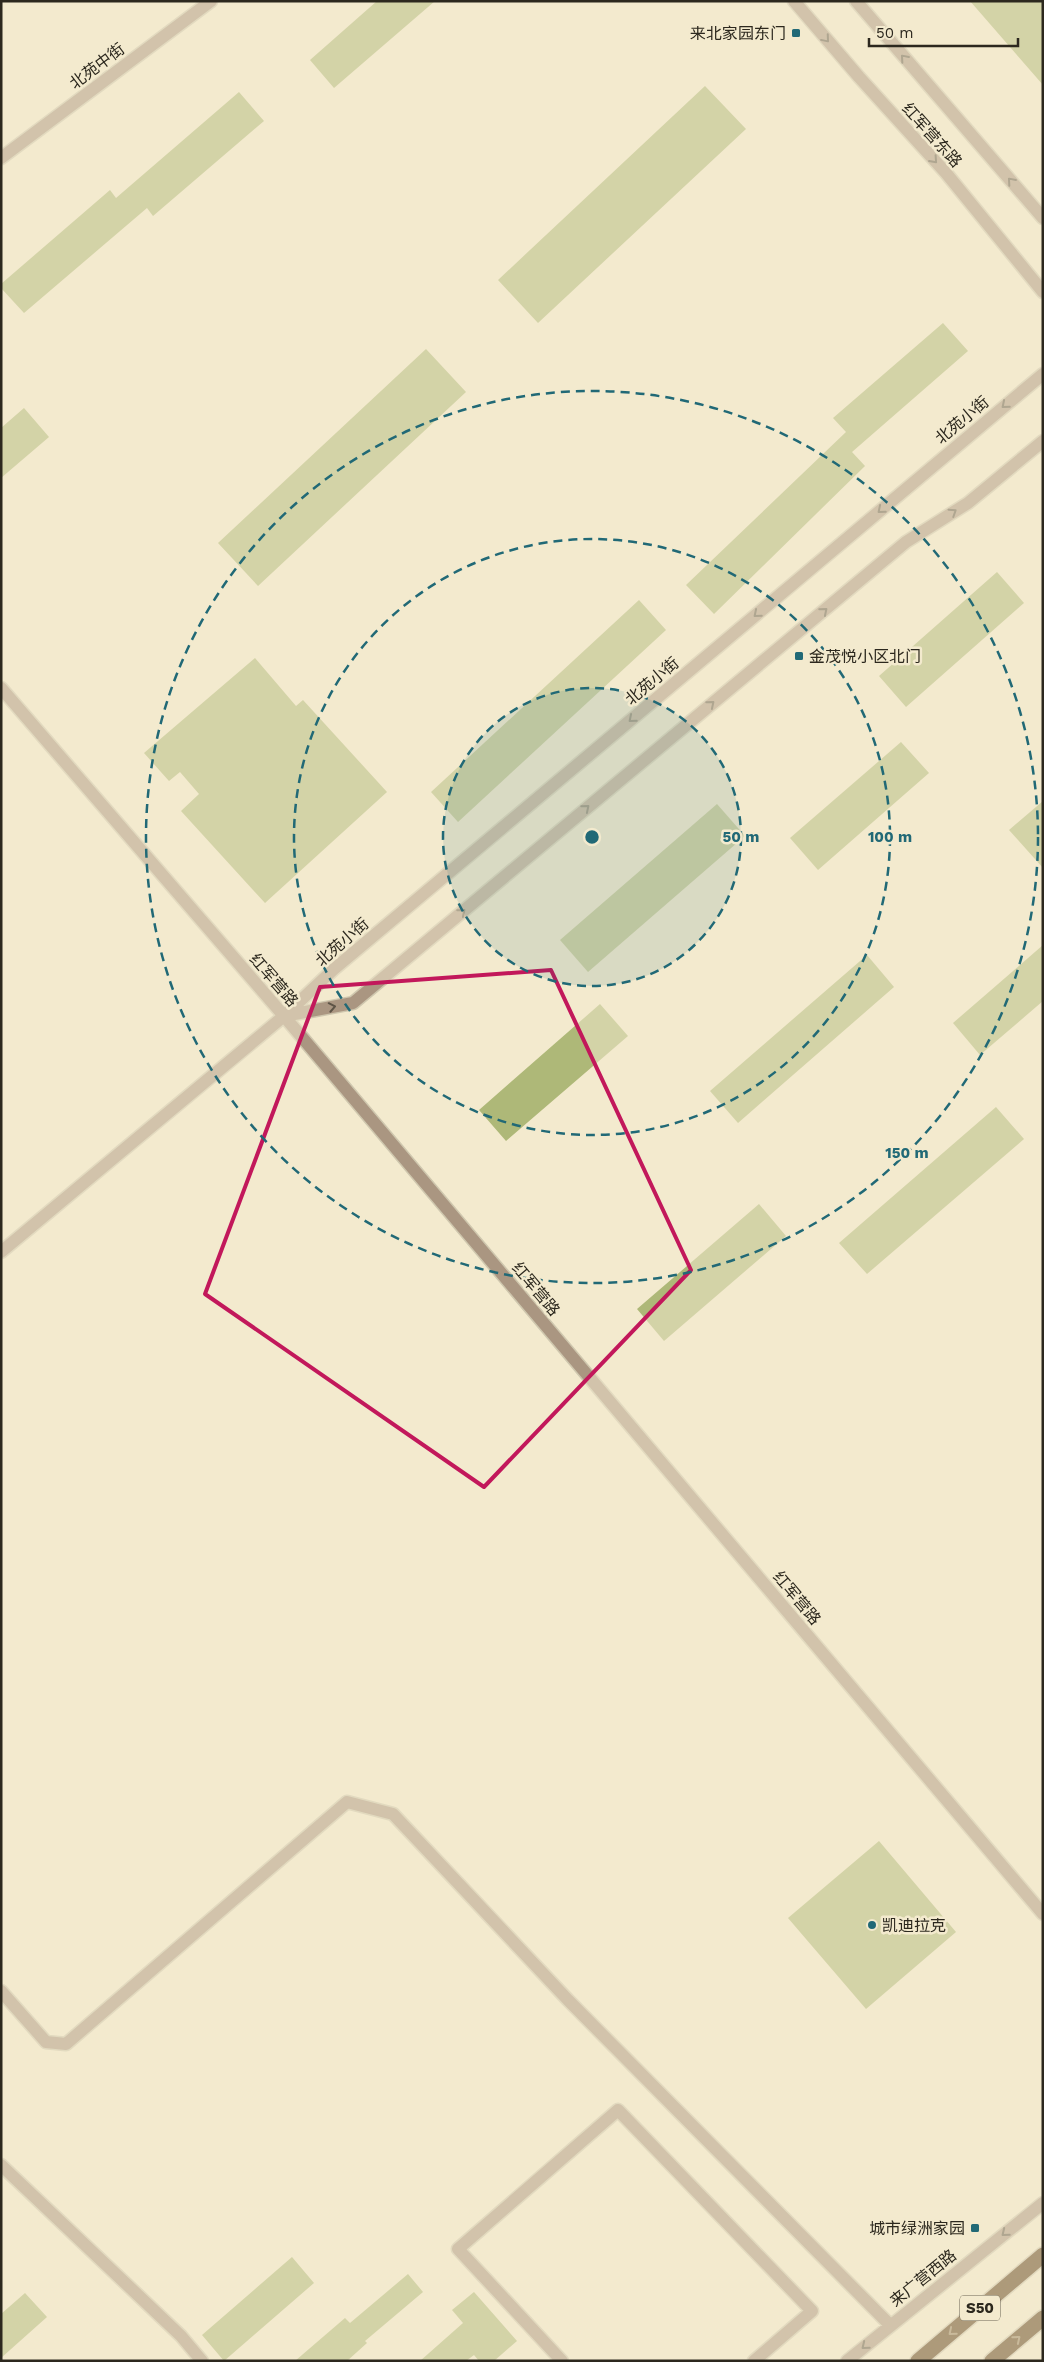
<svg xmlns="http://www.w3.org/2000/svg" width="1044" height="2362" font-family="'Work Sans','Noto Sans SC',sans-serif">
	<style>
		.building { fill: #aeb878 }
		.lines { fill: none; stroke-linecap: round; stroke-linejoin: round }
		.minor-casing { stroke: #cfc7ae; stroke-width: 15 }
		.highway-casing { stroke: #cfc7ae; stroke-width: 18 }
		.minor { stroke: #aa9681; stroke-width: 12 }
		.highway { stroke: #5a3a14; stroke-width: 15 }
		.oneway { stroke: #5e5446 }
		.oneway2 { stroke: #97805e }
		.marked { fill: none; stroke: #c2185b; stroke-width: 4; stroke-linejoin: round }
		.ring { fill: none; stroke: #216976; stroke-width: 2.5; stroke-dasharray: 9 6 }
		.poi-dot { fill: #216976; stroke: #f3eace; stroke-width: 2 }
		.labels { text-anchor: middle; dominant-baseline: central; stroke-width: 5; stroke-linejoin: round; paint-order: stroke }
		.shield { fill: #f3eace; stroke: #686253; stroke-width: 1 }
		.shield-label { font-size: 15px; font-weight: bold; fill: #2c281e }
		.poi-label { font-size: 16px; fill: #2c281e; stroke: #f3eace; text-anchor: end }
		.street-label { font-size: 16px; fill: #2c281e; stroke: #f3eace }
		.centre { fill: #216976; stroke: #f3eace; stroke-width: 2.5 }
		.ring-label { font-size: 15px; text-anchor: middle; font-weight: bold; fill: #216976; stroke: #f3eace; stroke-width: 5; stroke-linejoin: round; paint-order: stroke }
	</style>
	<rect width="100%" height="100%" fill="#f3eace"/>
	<path class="building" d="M377,1h58l-101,87 -24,-28z
		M970,1h73v84z
		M705,86l41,43 -208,194 -40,-43z
		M239,92l25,29 -111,95 -6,-8 -123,105 -23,-25v-4l109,-94 6,8z
		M943,323l25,28 -116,101 13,14 -151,148 -28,-29 160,-153 -13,-14z
		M426,349l40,43 -208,194 -40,-43z
		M24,408l25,29 -48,41v-50z
		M997,572l27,31 -118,104 -27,-31z
		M639,600l27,30 -208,192 -27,-30z
		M255,658l41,48 7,-6 84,92 -122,111 -84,-92 18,-17 -19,-22 -11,9 -25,-28z
		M901,742l28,31 -111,97 -28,-32z
		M1043,801v67l-34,-38z
		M717,804l28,32 -157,136 -28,-32z
		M1043,945v56l-63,54 -27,-32z
		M867,955l27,32 -156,136 -28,-32z
		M600,1004l28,32 -122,105 -27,-31z
		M996,1107l28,32 -157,135 -28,-31z
		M759,1204l27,32 -122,105 -27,-32z
		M879,1841l77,91 -90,77 -78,-91z
		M292,2257l22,26 -90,78 -22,-26z
		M408,2274l15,18 -58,49 2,2 -20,18h-52l50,-43 5,5z
		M474,2292l43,49 -23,20h-15l-5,-6 -8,6h-46l43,-38 -11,-13z
		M25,2293l22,24 -46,41v-44z"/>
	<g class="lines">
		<g class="minor-casing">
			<path id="minor" d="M794,1l65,76 87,96 97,119
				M856,1l187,217
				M1,158l210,-157
				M1,688l283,328 759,898
				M284,1016l69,-13 553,-461 62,-39 75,-62
				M1,1252l283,-236 50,-47 709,-595
				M1,1991l45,51 20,2 281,-242 46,12 175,186 322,325
				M1,2165l180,171 21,25
				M562,2361l-104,-112 160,-139 194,201 -58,50
				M847,2361l196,-158"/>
		</g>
		<g class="highway-casing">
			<path id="highway" d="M918,2361l125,-106
				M992,2361l51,-43"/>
		</g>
		<use href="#minor" class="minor"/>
		<use href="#highway" class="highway"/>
	</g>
	<defs><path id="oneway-chevron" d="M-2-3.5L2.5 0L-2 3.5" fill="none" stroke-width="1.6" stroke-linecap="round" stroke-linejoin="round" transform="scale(1.25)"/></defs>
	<g class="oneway">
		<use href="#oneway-chevron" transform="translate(826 39) rotate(50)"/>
		<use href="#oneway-chevron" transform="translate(904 58) rotate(-131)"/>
		<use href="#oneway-chevron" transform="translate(934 160) rotate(48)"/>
		<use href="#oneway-chevron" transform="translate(1011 181) rotate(-131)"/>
		<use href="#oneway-chevron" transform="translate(1005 405) rotate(140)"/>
		<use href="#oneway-chevron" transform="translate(881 510) rotate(140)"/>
		<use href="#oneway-chevron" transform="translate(953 512) rotate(-33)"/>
		<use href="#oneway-chevron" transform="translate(824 611) rotate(-40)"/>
		<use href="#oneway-chevron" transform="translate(757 614) rotate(140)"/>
		<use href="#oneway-chevron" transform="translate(711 704) rotate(-40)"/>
		<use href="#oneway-chevron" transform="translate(632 719) rotate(140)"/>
		<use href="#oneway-chevron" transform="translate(586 808) rotate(-40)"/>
		<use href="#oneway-chevron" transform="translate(462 912) rotate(-40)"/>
		<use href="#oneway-chevron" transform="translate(332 1007) rotate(-11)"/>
		<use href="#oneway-chevron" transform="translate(1005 2233) rotate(141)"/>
		<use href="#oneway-chevron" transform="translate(865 2346) rotate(141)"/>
	</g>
	<g class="oneway2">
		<use href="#oneway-chevron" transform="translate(952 2332) rotate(140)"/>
		<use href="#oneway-chevron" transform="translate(1017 2339) rotate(-40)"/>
	</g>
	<path d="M0 0H1044V2362H0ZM551,970l140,300 -207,217 -279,-193 115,-307z" fill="#f3eace" fill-opacity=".55" fill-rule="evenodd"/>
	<path class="marked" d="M551,970l140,300 -207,217 -279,-193 115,-307z"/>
	<circle cx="592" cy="837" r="149" fill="#216976" fill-opacity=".12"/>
	<g class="ring">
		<circle cx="592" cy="837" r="149"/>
		<circle cx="592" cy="837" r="298"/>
		<circle cx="592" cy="837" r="446"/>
	</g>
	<g class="poi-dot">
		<rect x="791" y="28" width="10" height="10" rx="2.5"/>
		<rect x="794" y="651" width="10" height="10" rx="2.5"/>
		<circle cx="872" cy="1925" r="5"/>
		<rect x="970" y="2223" width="10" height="10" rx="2.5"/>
	</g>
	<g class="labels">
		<rect class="shield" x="960" y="2295.5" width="40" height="25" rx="4"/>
		<g class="shield-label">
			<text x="980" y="2308">S50</text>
		</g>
		<g class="poi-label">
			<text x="786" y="33">来北家园东门</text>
			<text x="809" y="656" text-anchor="start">金茂悦小区北门</text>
			<text x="882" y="1925" text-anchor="start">凯迪拉克</text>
			<text x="965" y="2228">城市绿洲家园</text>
		</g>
		<g class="street-label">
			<text transform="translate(97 66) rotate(-37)">北苑中街</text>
			<text transform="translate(932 135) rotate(48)">红军营东路</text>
			<text transform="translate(962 420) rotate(-40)">北苑小街</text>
			<text transform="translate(652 681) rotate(-40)">北苑小街</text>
			<text transform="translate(342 942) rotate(-41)">北苑小街</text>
			<text transform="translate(274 980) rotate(49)">红军营路</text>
			<text transform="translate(536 1289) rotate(50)">红军营路</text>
			<text transform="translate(797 1598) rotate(50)">红军营路</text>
			<text transform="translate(923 2278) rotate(-39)">来广营西路</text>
		</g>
	</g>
	<circle cx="592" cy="837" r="8" class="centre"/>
	<g class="ring-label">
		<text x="741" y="842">50 m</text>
		<text x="890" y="842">100 m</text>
		<text x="907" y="1158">150 m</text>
	</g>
	<rect width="1044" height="2362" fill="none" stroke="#2c281e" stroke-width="5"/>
	<path d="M869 38v8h149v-8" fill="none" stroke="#2c281e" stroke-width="2.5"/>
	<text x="876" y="38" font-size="15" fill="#2c281e" stroke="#f3eace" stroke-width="4" paint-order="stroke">50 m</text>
</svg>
